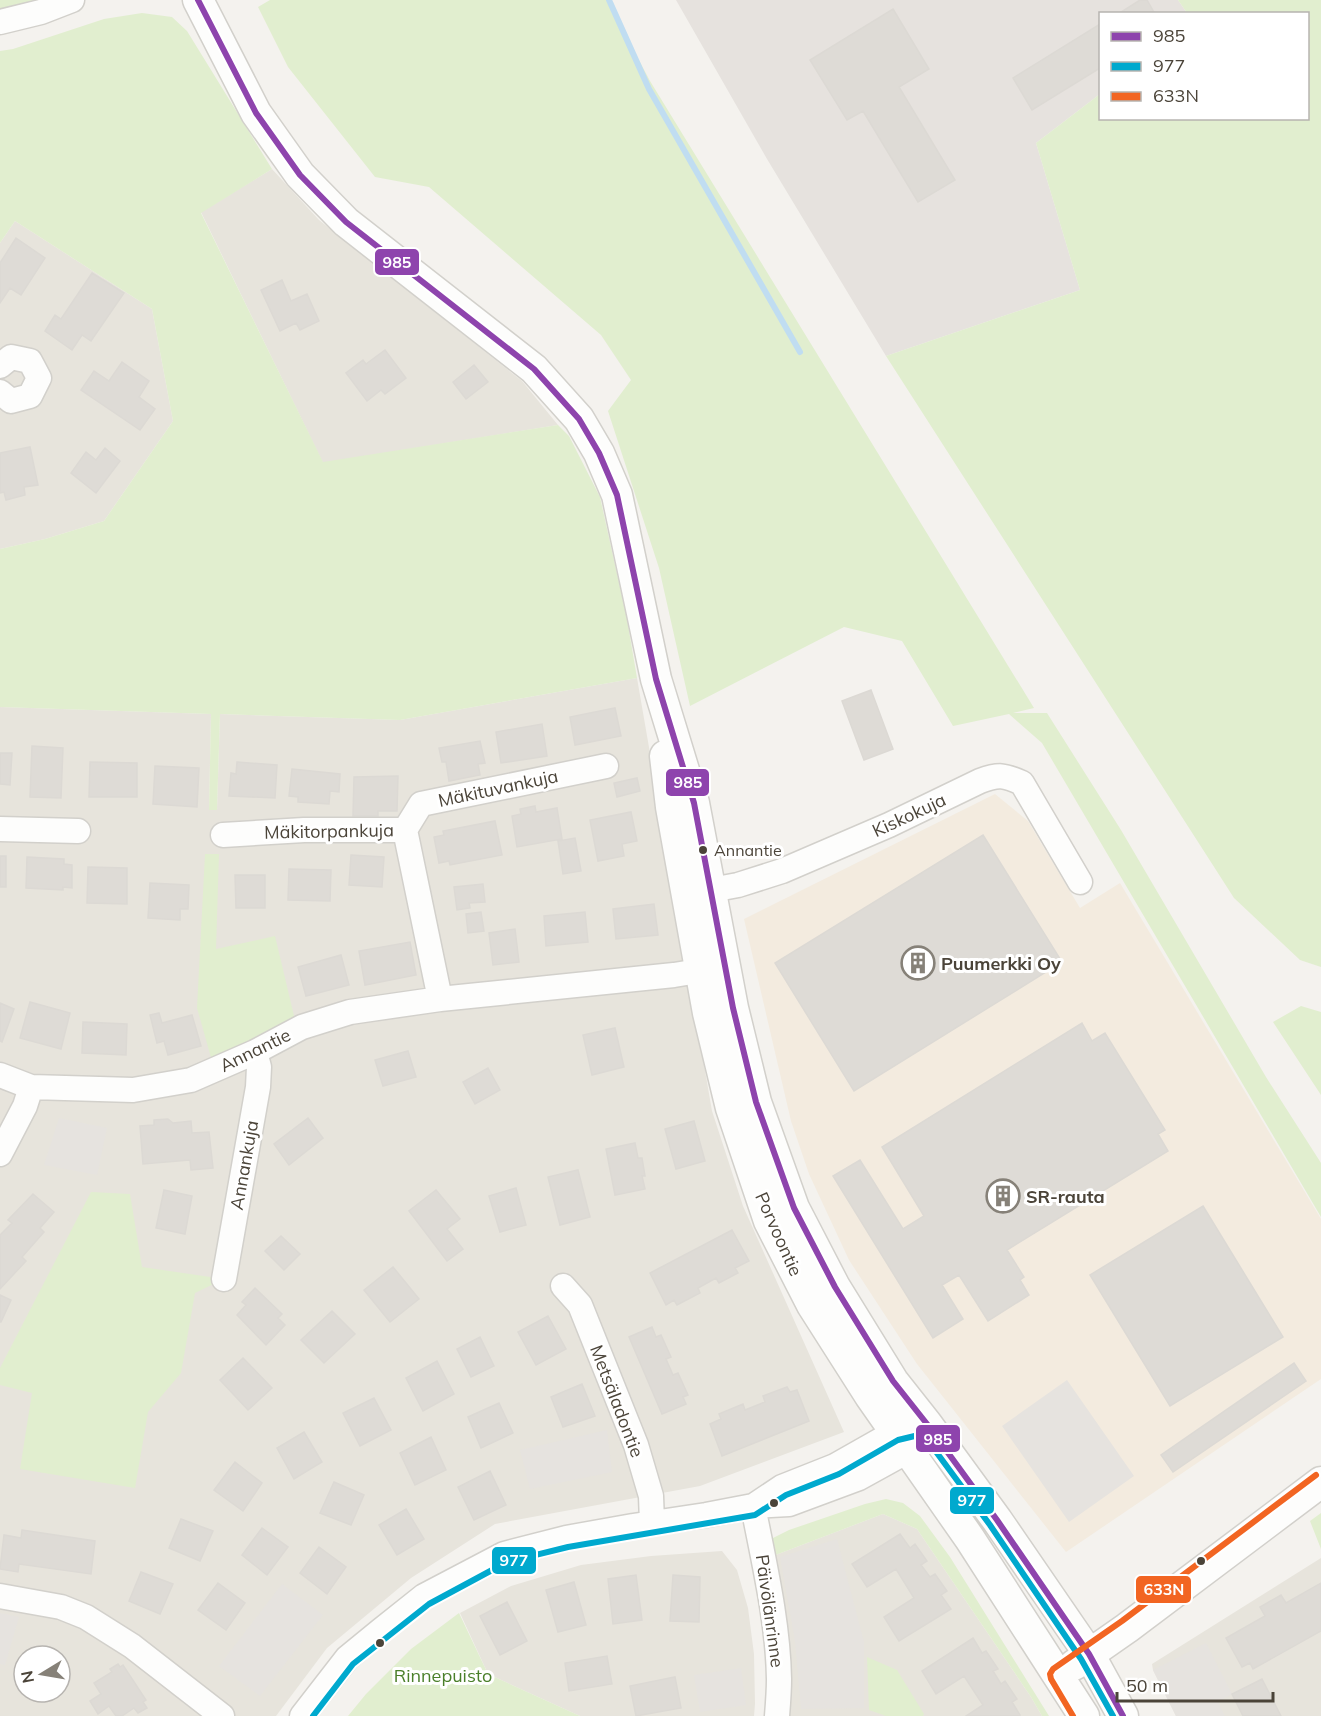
<svg xmlns="http://www.w3.org/2000/svg" width="1321" height="1716" font-family="Mulish,sans-serif">
	<style>
		.residential { fill: #e7e4dc; fill-rule: evenodd }
		.commercial { fill: #f3ebdf }
		.industrial { fill: #e6e2de }
		.green { fill: #e1eecf }
		.parking { fill: #e6e3df }
		.lines { fill: none; stroke-linecap: round; stroke-linejoin: round }
		.stream { stroke: #c0ddf1; stroke-width: 6 }
		.building { fill: #dedbd6; stroke: #dcd9d4; stroke-width: 1.5 }
		.minor-casing { stroke: #d2d0cb; stroke-width: 27 }
		.tertiary-casing { stroke: #d2d0cb; stroke-width: 33 }
		.minor { stroke: #fdfdfc; stroke-width: 24 }
		.tertiary { stroke: #fdfdfc; stroke-width: 30 }
		.bus-1-casing { stroke: #fff; stroke-width: 10 }
		.bus-2-casing { stroke: #fff; stroke-width: 10 }
		.bus-3-casing { stroke: #fff; stroke-width: 10 }
		.bus-1 { stroke: #8e44ad; stroke-width: 6 }
		.bus-2 { stroke: #00a9ce; stroke-width: 6 }
		.bus-3 { stroke: #f26522; stroke-width: 6 }
		.bus-dot { fill: #4b4439; stroke: #fff; stroke-width: 2 }
		.labels { text-anchor: middle; dominant-baseline: central; stroke-width: 6; stroke-linejoin: round; paint-order: stroke }
		.bus-label { font-size: 16px; fill: #4b4439; stroke: #fff; text-anchor: start }
		.street-label { font-size: 18px; fill: #4b4439; stroke: #fff }
		.poi-label { font-size: 18px; font-weight: bold; fill: #4b4439; stroke: #fff; text-anchor: start }
		.park-label { font-size: 18px; fill: #4a7f2a; stroke: #fff }
		.line-badge { stroke: #fff; stroke-width: 2 }
		.badge-label { font-size: 16px; text-anchor: middle; font-weight: bold; fill: #fff }
	</style>
	<rect width="100%" height="100%" fill="#f4f2ee"/>
	<path class="residential" d="M272,169l47,51 203,161 36,44 -235,38 -122,-251z
		M15,221l137,88 21,112 -69,100 -59,18 -45,10v-306z
		M637,678l75,433 31,95 101,226 -144,54 -205,38 -84,54 -84,70 -51,68h-276v-1009l211,7 -2,96h8l3,-96 180,6zM24,1656h36v36h-36z
		M883,1514l34,15 114,168 11,19h-255l3,-55 -17,-105z
		M722,1551l15,19 11,38 6,46 1,50 -1,12h-174l-92,-42 -28,-61 51,-27 70,-21 70,-9z
		M1321,1558v158h-145l-23,-46 -1,-6z"/>
	<path class="commercial" d="M995,794l33,27 52,87 40,-25 201,336v160l-255,173 -149,-188 -68,-104 -40,-86 -18,-53 -47,-202z"/>
	<path class="industrial" d="M676,0h502l9,13 -87,1v80l-64,49 44,147 -194,66 -119,-197z"/>
	<path class="green" d="M0,0h42l-42,12z
		M270,0h337l43,81 384,627 -21,5h34l74,117 145,247 55,86v54l-279,-474 -33,-29 -56,12 -51,-85 -58,-14 -154,79 -31,-138 -51,-157 23,-31 -30,-45 -172,-148 -54,-10 -87,-110 -30,-60z
		M1178,0h143v967l-21,-7 -66,-62 -348,-542 194,-66 -44,-147 64,-49v24h208v-104l-121,-1z
		M142,13l30,4 15,14 85,138 -71,44 122,249 235,-37 11,11 31,61 27,122 10,59 -237,42 -180,-6 -3,96h-8l2,-96 -211,-7v-158l45,-10 59,-18 69,-100 -21,-112 -137,-88 -15,22v-192l13,-2 91,-30z
		M205,854h14l-3,95 59,-13 20,84 -83,41 -15,-53z
		M1301,1006l20,6v83l-48,-73z
		M91,1192l39,2 12,73 82,12 -29,14 -14,80 -33,39 -13,76 -115,-19 12,-76 -32,-8v-17z
		M886,1499l17,4 17,13 30,41 99,159h-7l-11,-19 -114,-168 -34,-15 -110,42v-18l16,-8 76,-26z
		M1321,1513v36l-11,-28z
		M459,1613l29,61 92,42h-232l18,-22 45,-45z
		M867,1657l30,13 27,44 -1,2h-37l-17,-6z"/>
	<path class="parking" d="M59,1118l48,10 -10,47 -53,-10z
		M1067,1380l67,96 -65,46 -67,-96z
		M607,1430l5,42 -82,17 -10,-39z
		M837,1539l27,103v66l-63,1 -6,-68 -15,-84z
		M282,1584l41,31 -63,81 -41,-30z
		M0,1613l19,4 -14,48 -5,-1z
		M1206,1643l26,51 -14,8 7,14h-49l-23,-46z
		M741,1668l5,37 -46,7 -6,-37z"/>
	<g class="lines">
		<path class="stream" d="M609,0l40,89 151,263"/>
	</g>
	<path class="building" d="M1140,0h7l8,14h-37z
		M893,9l36,60 -30,18 56,93 -37,22 -55,-91 -16,9 -37,-60z
		M1100,24v44l-68,42 -19,-32z
		M16,238l29,20 -24,37 -11,-7 -10,15v-40z
		M92,273l32,20 -33,48 -9,-6 -10,15 -27,-19 10,-16 6,4z
		M282,280l9,21 16,-7 12,27 -19,9 -4,-7 -16,8 -19,-41z
		M385,350l21,28 -21,16 -4,-4 -14,11 -21,-28 17,-13 3,4z
		M122,362l27,19 -10,16 16,12 -15,21 -59,-40 13,-19 15,10z
		M474,365l14,17 -22,17 -13,-17z
		M30,447l8,38 -14,2 1,8 -19,5 -2,-8 -4,1v-40z
		M105,448l15,13 -24,32 -25,-20 15,-21 10,8z
		M871,690l22,59 -29,11 -22,-59z
		M615,708l6,28 -46,9 -5,-28z
		M542,724l5,32 -46,7 -5,-31z
		M480,741l5,22 -7,1 2,11 -31,6 -3,-19h-4l-3,-14z
		M32,746l31,2 -2,50 -31,-1z
		M0,753h12l-2,32 -10,-1z
		M90,762l47,1v34h-48z
		M237,762l40,3 -2,33 -46,-2 2,-23 5,1z
		M155,766l44,2 -2,39 -44,-3z
		M292,769l48,5 -1,18 -9,-1 -1,13 -31,-2v-5l-9,-1z
		M398,776l-1,35h-19v5h-25l1,-39z
		M637,778l3,13 -23,6 -3,-14z
		M535,806l1,6 21,-4 5,31 -45,8 -5,-31 9,-2 -1,-5z
		M631,812l6,29 -15,3 2,12 -26,5 -8,-41z
		M495,821l7,34 -52,10 -1,-4 -10,2 -5,-26 10,-2 -1,-4z
		M983,835l79,127 -208,129 -79,-128z
		M575,838l6,33 -18,3 -5,-33z
		M351,855l33,2 -2,30 -33,-2z
		M0,856h6v31h-6z
		M27,857l37,2v5l8,1v23l-9,-1v3l-37,-2z
		M88,867l39,1v36l-40,-1z
		M289,869l42,1 -1,31 -42,-1z
		M235,875h30v33h-29z
		M150,883l39,2 -1,24h-8v11l-32,-2z
		M483,884l2,18 -16,1 1,5 -13,2 -3,-23z
		M654,904l4,31 -42,4 -3,-30z
		M481,912l3,19 -16,2 -2,-19z
		M585,912l3,30 -42,4 -2,-30z
		M515,929l4,33 -26,3 -4,-32z
		M410,942l6,33 -51,10 -6,-34z
		M341,955l8,30 -43,11 -8,-29z
		M30,1002l40,11 -9,36 -41,-11z
		M0,1003l14,6 -12,33 -2,-1z
		M159,1013l3,10 30,-8 9,31 -33,9 -4,-14 -7,2 -7,-28z
		M83,1022l44,2 -1,31 -44,-2z
		M1082,1023l10,18 13,-8 60,97 -7,4 10,17 -161,99 17,27 -4,3 9,15 -41,26 -29,-46 -17,10 21,34 -30,19 -100,-162 27,-16 43,69 21,-13 -42,-69z
		M615,1028l9,39 -32,8 -9,-40z
		M408,1051l8,26 -33,9 -8,-26z
		M488,1068l12,22 -25,14 -12,-22z
		M308,1118l15,20 -34,27 -15,-21z
		M168,1119l5,4 18,-2 1,12 17,-1 4,36 -22,2 -1,-10 -47,4 -3,-38 14,-1v-5z
		M694,1121l11,40 -29,8 -11,-40z
		M635,1143l3,15h4l3,18h-3l3,13 -30,6 -9,-46z
		M578,1170l12,47 -30,8 -12,-48z
		M516,1188l10,37 -26,7 -11,-36z
		M164,1190l28,6 -7,38 -29,-6z
		M436,1190l24,29 -13,10 16,20 -16,12 -38,-50z
		M33,1194l21,18 -14,16 4,4 -22,25 4,4 -26,28v-54l12,-12 -4,-3z
		M1203,1206l80,131 -113,69 -80,-131z
		M732,1230l17,31 -14,7 3,5 -19,10 -3,-5 -18,10 2,5 -23,12 -3,-5 -8,5 -16,-32z
		M281,1236l19,18 -16,16 -19,-19z
		M393,1267l26,32 -29,23 -26,-32z
		M255,1288l27,26 -4,4 7,7 -19,20 -29,-30 9,-10 -4,-3z
		M0,1295l11,5 -10,22h-1z
		M332,1311l23,23 -31,29 -23,-23z
		M548,1316l18,33 -30,16 -18,-33z
		M652,1327l4,10 5,-2 10,22 -5,2 7,16 5,-2 10,22 -5,2 3,7 -24,10 -33,-77z
		M480,1337l14,29 -23,11 -14,-28z
		M243,1358l29,30 -24,22 -28,-30z
		M437,1361l17,33 -31,17 -17,-33z
		M1294,1363l12,18 -133,91 -12,-17z
		M582,1384l13,32 -32,11 -12,-30z
		M787,1387l3,5 7,-2 12,31 -87,35 -12,-32 11,-5 -2,-5 24,-10 2,6 20,-8 -2,-6z
		M374,1398l17,32 -31,16 -17,-33z
		M499,1403l14,30 -32,15 -13,-31z
		M304,1432l18,30 -28,17 -17,-31z
		M431,1437l15,33 -31,15 -15,-32z
		M235,1462l27,21 -19,28 -29,-21z
		M490,1471l16,34 -32,15 -16,-33z
		M334,1482l30,13 -13,30 -31,-12z
		M406,1509l18,30 -27,16 -18,-30z
		M181,1519l32,12 -13,30 -31,-13z
		M262,1528l26,19 -21,28 -25,-20z
		M22,1530l73,11 -4,33 -72,-10 -1,8 -18,-3 4,-34 17,3z
		M900,1534l10,14 5,-4 12,17 -6,4 9,12 5,-3 12,17 -6,4 10,14 -52,32 -15,-24 30,-19 -18,-29 -29,18 -15,-23z
		M319,1547l27,20 -19,27 -27,-21z
		M141,1572l32,12 -13,30 -31,-13z
		M636,1575l6,45 -29,4 -5,-45z
		M673,1575l27,2 -1,45 -29,-1z
		M574,1582l12,43 -28,7 -12,-42z
		M218,1583l27,20 -19,27 -28,-20z
		M1321,1583v48l-68,38 -3,-6 -8,4 -16,-29 39,-22 -5,-9 21,-12 5,8z
		M507,1602l20,39 -27,14 -20,-39z
		M973,1638l9,15 4,-2 12,18 -5,2 8,13 4,-3 12,18 -5,3 8,13 -3,1h-51l17,-11 -19,-29 -28,18 -14,-23z
		M607,1656l5,28 -43,7 -4,-28z
		M118,1664l2,3 3,-2 23,35 -3,2 4,6 -9,5 -4,-5 -12,8h-6l-7,-10 -11,8 -8,-13 11,-7 -7,-11 18,-11 -2,-3z
		M675,1677l6,31 -45,8 -6,-30z
		M1262,1679l19,37h-38l-11,-22z"/>
	<g class="lines">
		<g class="minor-casing">
			<path id="minor" d="M0,22l41,-10 31,-12
				M0,366l11,-9 19,4 9,17 -9,18 -19,5 -11,-9
				M0,829l78,2
				M405,830l16,-26 185,-38
				M223,835l81,-5h101l35,169
				M695,893l43,-8 44,-14 107,-46 91,-44c19,-7 24,-6 42,2l58,99
				M0,1075l31,12 102,3 58,-10 64,-28 47,-25 48,-15 90,-13 234,-24 43,-7
				M0,1154l25,-48 6,-19
				M224,1279l34,-192 1,-20 -4,-15
				M563,1286l17,19 56,140 15,51 1,27
				M755,1505l27,-18 53,-21 60,-34 16,-4
				M753,1506c11,57 25,115 26,173 0,12 -1,25 -2,37
				M0,1596l61,11 25,10 46,29 90,70
				M302,1716l45,-58 33,-27 44,-35 80,-42 62,-16 67,-12 73,-11 47,-9 36,-2 70,-26 49,-27 19,-27"/>
		</g>
		<g class="tertiary-casing">
			<path id="tertiary" d="M198,0l58,113 44,62 46,47 188,147 45,50 20,34 18,42 39,184 38,124 39,205 23,94 38,106 41,79 58,94 34,43 70,96 92,134 34,62
				M665,756l6,51 37,206 23,95 38,113 43,84 58,91 100,143 114,177
				M1074,1665l53,-37 194,-146"/>
		</g>
		<use href="#minor" class="minor"/>
		<use href="#tertiary" class="tertiary"/>
		<g class="bus-1-casing">
			<path id="bus-1" d="M198,0l58,113 44,62 46,47 188,147 45,50 20,34 18,42 39,184 38,124 39,205 23,94 38,106 41,79 58,94 34,43 70,96 92,134 34,62"/>
		</g>
		<g class="bus-2-casing">
			<path id="bus-2" d="M313,1716l40,-52 76,-60 78,-42 61,-15 187,-32 31,-20 53,-21 59,-34 25,-6 67,91 91,134 32,57"/>
		</g>
		<g class="bus-3-casing">
			<path id="bus-3" d="M1073,1716l-22,-37 -1,-5 3,-5 69,-48 194,-146"/>
		</g>
		<use href="#bus-1" class="bus-1"/>
		<use href="#bus-2" class="bus-2"/>
		<use href="#bus-3" class="bus-3"/>
	</g>
	<defs>
		<g id="building-ring" transform="scale(1.725)"><circle r="9.5" fill="#fff" stroke="#868178" stroke-width="1.5"/><path d="M-4-6H4V6H1V3H-1V6H-4ZM-2.5-4.3h1.7v1.8h-1.7ZM.8-4.3h1.7v1.8H.8ZM-2.5-1h1.7V.8h-1.7ZM.8-1h1.7V.8H.8Z" fill="#868178"/></g>
	</defs>
	<g fill-rule="evenodd">
		<use href="#building-ring" x="918" y="963"/>
		<use href="#building-ring" x="1003" y="1196"/>
	</g>
	<g class="bus-dot">
		<circle cx="703" cy="850" r="5"/>
		<circle cx="774" cy="1503" r="5"/>
		<circle cx="1201" cy="1561" r="5"/>
		<circle cx="380" cy="1643" r="5"/>
	</g>
	<g class="labels">
		<g class="bus-label">
			<text x="714" y="850">Annantie</text>
		</g>
		<g class="street-label">
			<text transform="translate(498 788) rotate(-12)">Mäkituvankuja</text>
			<text transform="translate(909 815) rotate(-25)">Kiskokuja</text>
			<text transform="translate(329 831) rotate(-1)">Mäkitorpankuja</text>
			<text transform="translate(255 1050) rotate(-26)">Annantie</text>
			<text transform="translate(244 1165) rotate(-80)">Annankuja</text>
			<text transform="translate(779 1234) rotate(66)">Porvoontie</text>
			<text transform="translate(617 1401) rotate(69)">Metsäladontie</text>
			<text transform="translate(770 1611) rotate(82)">Päivölänrinne</text>
		</g>
		<g class="poi-label">
			<text x="941" y="963">Puumerkki Oy</text>
			<text x="1026" y="1196">SR-rauta</text>
		</g>
		<g class="park-label">
			<text x="443" y="1675">Rinnepuisto</text>
		</g>
	</g>
	<g class="line-badge">
		<rect x="374" y="248" width="46" height="28" rx="6" fill="#8e44ad"/>
		<rect x="665" y="768" width="45" height="29" rx="6" fill="#8e44ad"/>
		<rect x="915" y="1424" width="46" height="29" rx="6" fill="#8e44ad"/>
		<rect x="949" y="1486" width="46" height="29" rx="6" fill="#00a9ce"/>
		<rect x="491" y="1546" width="46" height="29" rx="6" fill="#00a9ce"/>
		<rect x="1135" y="1575" width="57" height="29" rx="6" fill="#f26522"/>
	</g>
	<g class="badge-label">
		<text x="397" y="268">985</text>
		<text x="688" y="788">985</text>
		<text x="938" y="1445">985</text>
		<text x="972" y="1506">977</text>
		<text x="514" y="1566">977</text>
		<text x="1164" y="1595">633N</text>
	</g>
	<rect x="1099" y="12" width="210" height="108" fill="#ffffff" stroke="#b7b4b0" stroke-width="1.5"/>
	<rect x="1111" y="32" width="30" height="9" fill="#8e44ad" stroke="#b7b4b0" stroke-width="1.5"/>
	<text x="1153" y="42" font-size="18" fill="#4b4439">985</text>
	<rect x="1111" y="62" width="30" height="9" fill="#00a9ce" stroke="#b7b4b0" stroke-width="1.5"/>
	<text x="1153" y="72" font-size="18" fill="#4b4439">977</text>
	<rect x="1111" y="92" width="30" height="9" fill="#f26522" stroke="#b7b4b0" stroke-width="1.5"/>
	<text x="1153" y="102" font-size="18" fill="#4b4439">633N</text>
	<g transform="translate(42 1674) rotate(259)"><circle r="28" fill="#ffffff" stroke="#b7b4b0" stroke-width="1.5"/>
	<path d="M0-4.5L10 22L0 15L-10 22Z" fill="#868178"/>
	<text y="-9" font-size="16" font-weight="bold" text-anchor="middle" fill="#4b4439">N</text>
	</g>
	<path d="M1117 1692v9h156v-9" fill="none" stroke="#4b4439" stroke-width="3"/>
	<text x="1126" y="1692" font-size="18" fill="#4b4439" stroke="#ffffff" stroke-width="4.5" paint-order="stroke">50 m</text>
</svg>
